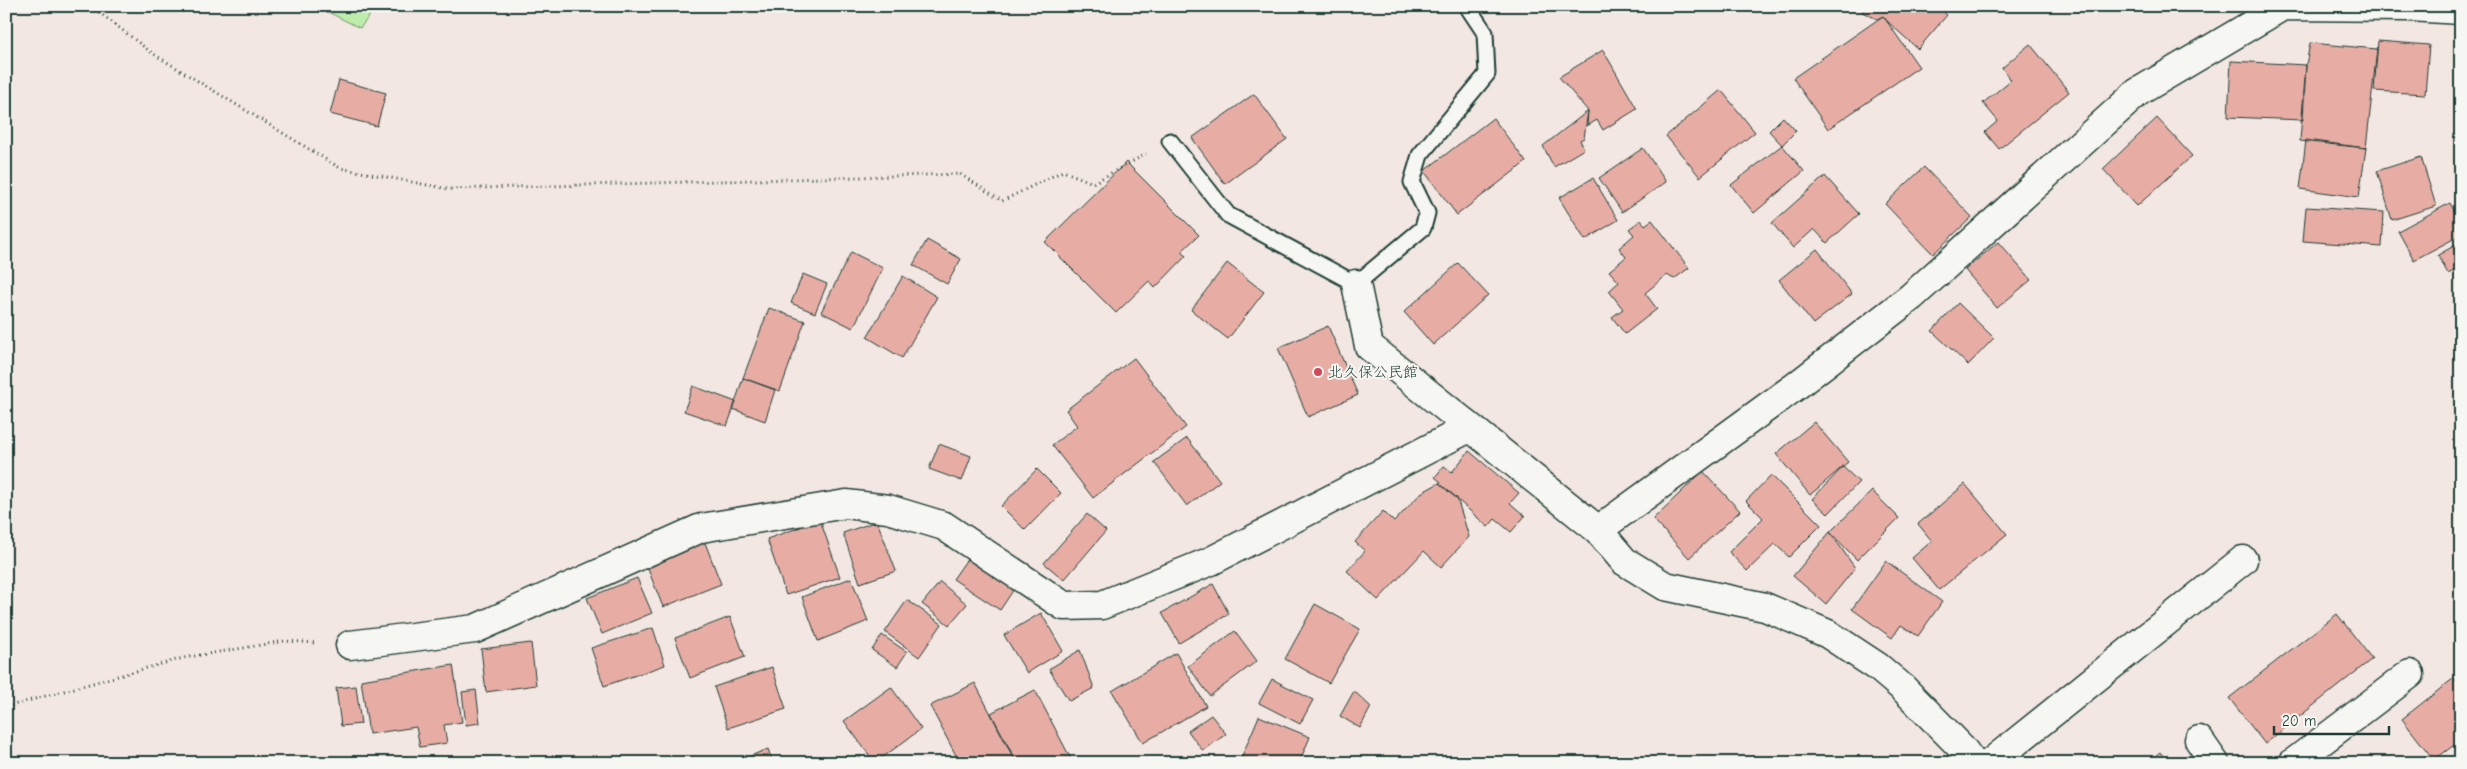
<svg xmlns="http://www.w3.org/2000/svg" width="2467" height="769" font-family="'Comic Neue','Klee One',sans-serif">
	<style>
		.green { fill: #beecaa; stroke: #6e946f }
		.building { fill: #e7ada5; stroke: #1f3d34 }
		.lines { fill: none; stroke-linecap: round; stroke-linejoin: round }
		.service-casing { stroke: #1f3d34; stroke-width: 19 }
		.minor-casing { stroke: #1f3d34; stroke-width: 31 }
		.path { stroke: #1f3d34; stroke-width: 3; stroke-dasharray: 1 4; stroke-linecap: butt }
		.service { stroke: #f6f6f2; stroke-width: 15 }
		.minor { stroke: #f6f6f2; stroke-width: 28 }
		.poi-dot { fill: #d1495b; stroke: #f6f6f2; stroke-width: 2 }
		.labels { text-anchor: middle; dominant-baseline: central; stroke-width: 4; stroke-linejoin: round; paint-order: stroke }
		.poi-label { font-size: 15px; fill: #1f3d34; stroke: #f6f6f2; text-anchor: start }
	</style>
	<rect width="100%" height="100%" fill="#f3e7e3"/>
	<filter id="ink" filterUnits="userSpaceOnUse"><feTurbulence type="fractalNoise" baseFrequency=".02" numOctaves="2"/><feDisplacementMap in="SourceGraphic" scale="10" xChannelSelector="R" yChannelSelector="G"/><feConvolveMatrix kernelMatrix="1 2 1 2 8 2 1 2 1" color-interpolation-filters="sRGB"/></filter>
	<g filter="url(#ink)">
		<path class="green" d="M316,6h61l-17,22z"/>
		<path class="building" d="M1866,6h71l10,9 -29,34 -29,-26 -6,-7 -6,3 -15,-7z
			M1883,16l36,51 -91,62 -35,-51z
			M2378,41l51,4 -4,49 -51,-3z
			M2310,43l67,6 -11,99 -66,-7 6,-76z
			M2030,44l39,48 -70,57 -14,-17 13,-11 -15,-18 28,-23 -9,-12z
			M1603,50l34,59 -34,21 -6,-10 -10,6 1,-15 -29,-34z
			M2231,61l75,4 -3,55 -75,-3z
			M339,80l47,13 -9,33 -47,-12z
			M1721,90l34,42 -55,45 -34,-41z
			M1254,94l33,45 -62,45 -33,-46z
			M1588,111l-4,27 -4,2 4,9 -30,18 -11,-21z
			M1783,117l13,14 -14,14 -13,-14z
			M1493,118l33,44 -69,53 -33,-44z
			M2157,118l35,38 -55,50 -34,-37z
			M2306,140l60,8 -7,49 -59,-8z
			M1782,145l22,26 -50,42 -23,-28z
			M1643,148l23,34 -44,30 -23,-34z
			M2421,157l15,49 -44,14 -15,-49z
			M1126,162l73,73 -18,17 5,4 -31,32 -6,-7 -33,32 -71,-71z
			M1924,167l48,50 -39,37 -48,-50z
			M1825,176l34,38 -32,29 -13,-14 -21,19 -21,-25z
			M1593,178l25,42 -33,20 -26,-42z
			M2450,203l11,20v12l-47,25 -16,-29z
			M2306,207l78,5 -2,35 -79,-6z
			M1641,220l4,5 7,-5 37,48 -15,11 -7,-4 -22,18 12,16 -32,25 -13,-17 11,-8 -14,-18 10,-9 -10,-11 17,-14 -7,-9 15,-13 -5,-6z
			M927,240l34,19 -14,25 -34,-19z
			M1998,242l33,38 -34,28 -32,-38z
			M2461,242v25l-13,7 -10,-19z
			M1817,249l35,45 -39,30 -34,-44z
			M851,252l32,16 -30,60 -32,-16z
			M1227,263l37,29 -36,47 -37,-29z
			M1458,263l30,32 -55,50 -29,-33z
			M803,274l24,10 -12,29 -24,-10z
			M903,276l34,21 -35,61 -35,-21z
			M1958,303l36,35 -26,27 -36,-34z
			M769,308l36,13 -25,70 -37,-13z
			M1328,326l30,69 -50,22 -30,-69z
			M1134,358l52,69 -93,71 -41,-53 25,-19 -11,-16z
			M743,378l32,12 -10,31 -32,-12z
			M693,386l43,16 -9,24 -43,-15z
			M1814,422l34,40 -38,33 -34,-41z
			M1187,438l33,43 -33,25 -33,-44z
			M939,444l32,12 -9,25 -33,-12z
			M1469,451l50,42 -9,10 15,13 -14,16 -16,-13 -7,8 -49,-44 2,-1 -6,-5 9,-11 8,6z
			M1843,467l16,15 -31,32 -16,-15z
			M1037,469l24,24 -36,37 -24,-24z
			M1703,471l37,40 -51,47 -36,-39z
			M1771,475l50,50 -32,32 -14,-13 -28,27 -18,-19 34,-34 -17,-17z
			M1439,483l18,15 12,39 -28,30 -17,-16 -46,49 -31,-29 18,-20 -10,-9 28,-31 11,11 27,-29z
			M1965,484l42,50 -68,56 -27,-32 20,-17 -14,-17z
			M1872,491l27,27 -42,42 -27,-28z
			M1087,514l19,17 -42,49 -20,-17z
			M820,520l20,57 -54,18 -19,-56z
			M877,521l19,50 -36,12 -17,-50z
			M1830,532l25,36 -29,36 -33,-28z
			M702,535l19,49 -58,23 -19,-48z
			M972,552l46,31 -18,27 -47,-31z
			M1886,561l56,41 -24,34 -17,-11 -9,13 -40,-29z
			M637,578l15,35 -50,21 -15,-36z
			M851,578l17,43 -50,20 -16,-44z
			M940,582l27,22 -18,21 -27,-21z
			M1213,584l16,30 -50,29 -17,-30z
			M907,600l35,24 -23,33 -34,-25z
			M1315,604l45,25 -31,54 -44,-24z
			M1041,613l22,38 -36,22 -23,-38z
			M2337,614l35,45 -107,85 -36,-46z
			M730,617l15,40 -55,21 -15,-40z
			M653,628l12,37 -61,21 -13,-38z
			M1235,631l22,30 -47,35 -22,-30z
			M882,635l25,17 -10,15 -25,-17z
			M531,643l5,42 -50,7 -5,-43z
			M1080,650l14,38 -25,13 -20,-32z
			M1176,653l30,53 -63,37 -31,-52z
			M453,665l9,57 -18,3 3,18 -27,4 -4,-20 -47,7 -8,-54z
			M772,667l14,42 -58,19 -14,-41z
			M2454,678l7,9v53l-27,20 -32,-41z
			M1272,679l41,21 -13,24 -41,-21z
			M975,683l41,80h-56l-30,-57z
			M356,686l5,38 -20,2 -5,-38z
			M891,687l30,42 -46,34 -31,-42z
			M476,690l4,33 -14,2 -4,-33z
			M1035,690l38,73h-56l-26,-50z
			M1354,691l17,16 -11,21 -20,-12z
			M1211,715l15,19 -23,17 -15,-20z
			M1259,716l51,21 -11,26h-60z
			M768,749l5,14h-27l-1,-5z
			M2160,752l8,11h-21z"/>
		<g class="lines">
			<g class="service-casing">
				<path id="service" d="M1170,141l58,74 128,69 67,-56 4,-15 -15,-31 8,-27 67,-81 -2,-41 -18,-27"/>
			</g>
			<g class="minor-casing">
				<path id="minor" d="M1356,284l13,62 229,184
					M350,645l125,-16 226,-101 145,-24 42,5 56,17 120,80 38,-1 109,-44 258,-133
					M2199,740l16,23
					M1973,763l-12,-16 -57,-58 -26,-22 -50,-33 -63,-27 -100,-21 -41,-25 -26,-31 198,-144 115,-89 227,-205 145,-86 126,1 52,3
					M1990,763l253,-203
					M2293,763l117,-89"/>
			</g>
			<path class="path" d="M91,6l61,47 188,115 108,21 512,-15 42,27 61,-30 30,12 53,-29
				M6,707l177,-49 102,-17 32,2"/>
			<use href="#service" class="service"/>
			<use href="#minor" class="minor"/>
		</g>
	</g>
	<circle class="poi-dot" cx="1318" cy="372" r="5"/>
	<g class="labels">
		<g class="poi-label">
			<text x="1328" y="372">北久保公民館</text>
		</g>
	</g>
	<rect width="2467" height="769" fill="none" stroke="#f6f6f2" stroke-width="25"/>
	<rect x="12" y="12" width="2442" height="744" fill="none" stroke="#1f3d34" stroke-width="2" filter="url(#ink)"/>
	<path d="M2274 726v8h115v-8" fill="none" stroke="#1f3d34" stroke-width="2.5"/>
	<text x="2282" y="726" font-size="15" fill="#1f3d34" stroke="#f6f6f2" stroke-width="4" paint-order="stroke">20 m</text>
</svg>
